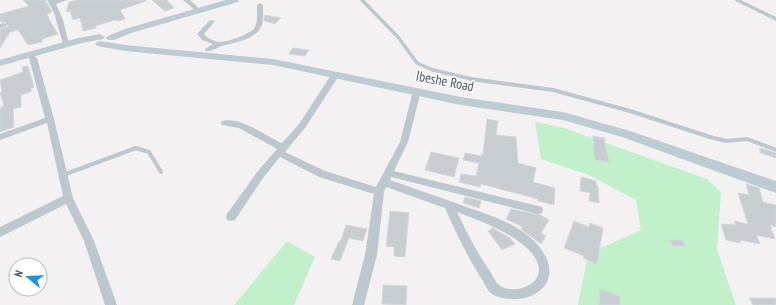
<svg xmlns="http://www.w3.org/2000/svg" width="776" height="305" font-family="'PT Sans Narrow',sans-serif">
	<style>
		.green { fill: #c1f0cb }
		.building { fill: #c8cdd1; stroke: #d5d9dd }
		.lines { fill: none; stroke-linecap: round; stroke-linejoin: round }
		.service-far1 { stroke: #bdc8ce; stroke-width: 3.5 }
		.service { stroke: #bdc8ce; stroke-width: 4 }
		.minor { fill: #bdc8ce; fill-rule: evenodd }
		.secondary { fill: #bdcbd3; fill-rule: evenodd }
		.labels { text-anchor: middle; dominant-baseline: central; stroke-width: 3; stroke-linejoin: round; paint-order: stroke }
		.street-label { font-size: 14px; fill: #49585f; stroke: #fff }
	</style>
	<rect width="100%" height="100%" fill="#f4f1f2"/>
	<path class="green" d="M535,122l29,6 143,51 14,13 -4,57 19,56h-158l10,-51 53,-24 -5,-30 -47,-25 -48,-16z
		M287,241l28,16 -21,48h-60z"/>
	<path class="building" d="M23,0h22l7,12 -5,2 2,5 9,15 -16,5v3l-14,3 -10,-15 -8,2 -10,16v-19l8,-3 -3,-4h-5v-8l29,-8z
		M78,0h68v1l-26,9 5,9 -6,2 -4,-1 -20,6 1,2 -13,3 -3,-13 -7,2 -3,-9 -4,1 3,-10z
		M152,0h15l7,8 -9,3z
		M265,15l16,3 -6,6 -11,-3z
		M293,48l16,2 -4,6 -16,-2z
		M28,66l6,21 -4,2 2,2 -11,4v12l-8,2 1,18 -14,5v-24l4,-2 -4,-13h2l-2,-13 23,-8 -1,-5z
		M487,119l11,2 -2,14 20,2 2,26 18,5 -3,14 22,6 -1,17 -16,-4v-2l-57,-15 -1,3 -21,-5 2,-8 15,2 3,-13 -16,-3 2,-7 16,3v-2h2z
		M593,136l11,2 5,24 -14,-2 -2,-14h1z
		M760,148l16,5v5l-16,-5z
		M431,152l28,6 -5,19 -29,-7z
		M581,177l15,4v4l2,1 1,17 -10,-2 1,-8 -10,-2z
		M746,184l13,4 4,14 13,3v22l-6,-2 5,14 -19,-4 4,9 -20,-4 1,3 -15,-3 -5,-16 15,1 -2,-4 14,3 -10,-31 11,2z
		M465,197l16,4 -2,7 -16,-5z
		M511,209l29,6 9,5 -8,13 5,3 -5,8 -20,-15 2,-2 -17,-8z
		M390,211l19,2 -4,44 -11,-1v-9l-8,-1z
		M574,221l15,6 1,-4 13,5 -6,36 -14,-6 1,-2 -20,-8z
		M346,225l21,4 -4,12 -14,-3 -9,23 -9,-2 8,-18h2z
		M493,228l17,10 5,6 -13,6 -14,-19z
		M669,240h13l4,6h-13z
		M383,285l24,1 -1,19 -24,-1z
		M600,289l20,7v9h-21z
		M749,298h27v7h-23z"/>
	<g class="lines">
		<path class="service-far1" d="M362,0l36,37 19,26 16,7 43,10
			M737,0l39,19"/>
		<path class="service" d="M470,79l83,11 77,21 80,26 16,4 21,-2 29,11
			M63,175l73,-27 13,4 12,20"/>
		<path class="minor" d="M47,0h20l-11,4 7,16 6,24 -1,1h-4l-1,-1 -9,-31z
			M183,0h7l12,11 -5,1z
			M260,3l3,2c0,7 1,16 -2,22 -6,13 -27,15 -39,19 -6,2 -11,6 -17,5v-2l8,-5 -11,-4 -5,-6 13,-14 5,1 -11,13c3,4 11,8 16,8 8,0 31,-8 35,-15 3,-6 2,-16 2,-22z
			M4,23l2,1v2l-6,2v-4z
			M30,56h3l4,2 17,61 19,79 21,43 23,64h-12l-21,-64 -18,-37 -66,33v-10l63,-31 -16,-73 -47,17v-6l45,-16 -16,-60z
			M333,72h3l4,2 -35,54 -20,24 40,19 51,16 24,-45 13,-51 1,-2h6l1,2 -13,51 -14,29 144,35 4,1 1,3 -1,3 -4,1 -147,-37 -1,3c21,7 42,15 63,22 29,11 68,20 88,47 23,31 -5,56 -38,49 -4,-1 -9,-2 -12,-5 -4,-3 -6,-8 -8,-12 -15,-23 -27,-48 -38,-73l-59,-21 -2,5 -7,63 -13,50h-12l13,-50 9,-61 -55,-17 -39,-20 -17,21 -28,42 -4,1 -4,-1 -1,-3 1,-3 30,-42 20,-23 -38,-21 -17,-3 -1,-2 1,-2c19,-5 43,15 60,22l17,-19zM457,212c23,9 72,26 81,52 7,23 -28,32 -40,20 -3,-3 -6,-9 -8,-13 -13,-18 -23,-38 -33,-59z"/>
		<path class="secondary" d="M226,0h13l-1,2 -107,31 -17,7h-6l-2,-2 2,-2 17,-7z
			M100,34l5,3 -2,2 -21,4 -82,23v-6l78,-22z
			M100,41l25,4 148,14 188,38 102,15 67,19 146,50v12l-154,-56 -59,-17 -102,-15 -188,-40 -148,-14 -28,-5 -2,-2 2,-2z"/>
	</g>
	<g class="labels">
		<g class="street-label">
			<text transform="translate(445 81) rotate(11)">Ibeshe Road</text>
		</g>
	</g>
	<g transform="translate(28 277) rotate(289)"><circle r="19" fill="#ffffff" stroke="#b6bcbf"/>
	<path d="M0-3L7 15L0 10L-7 15Z" fill="#1994e6"/>
	<text y="-6" font-size="11" font-weight="bold" text-anchor="middle" fill="#49585f">N</text>
	</g>
</svg>
